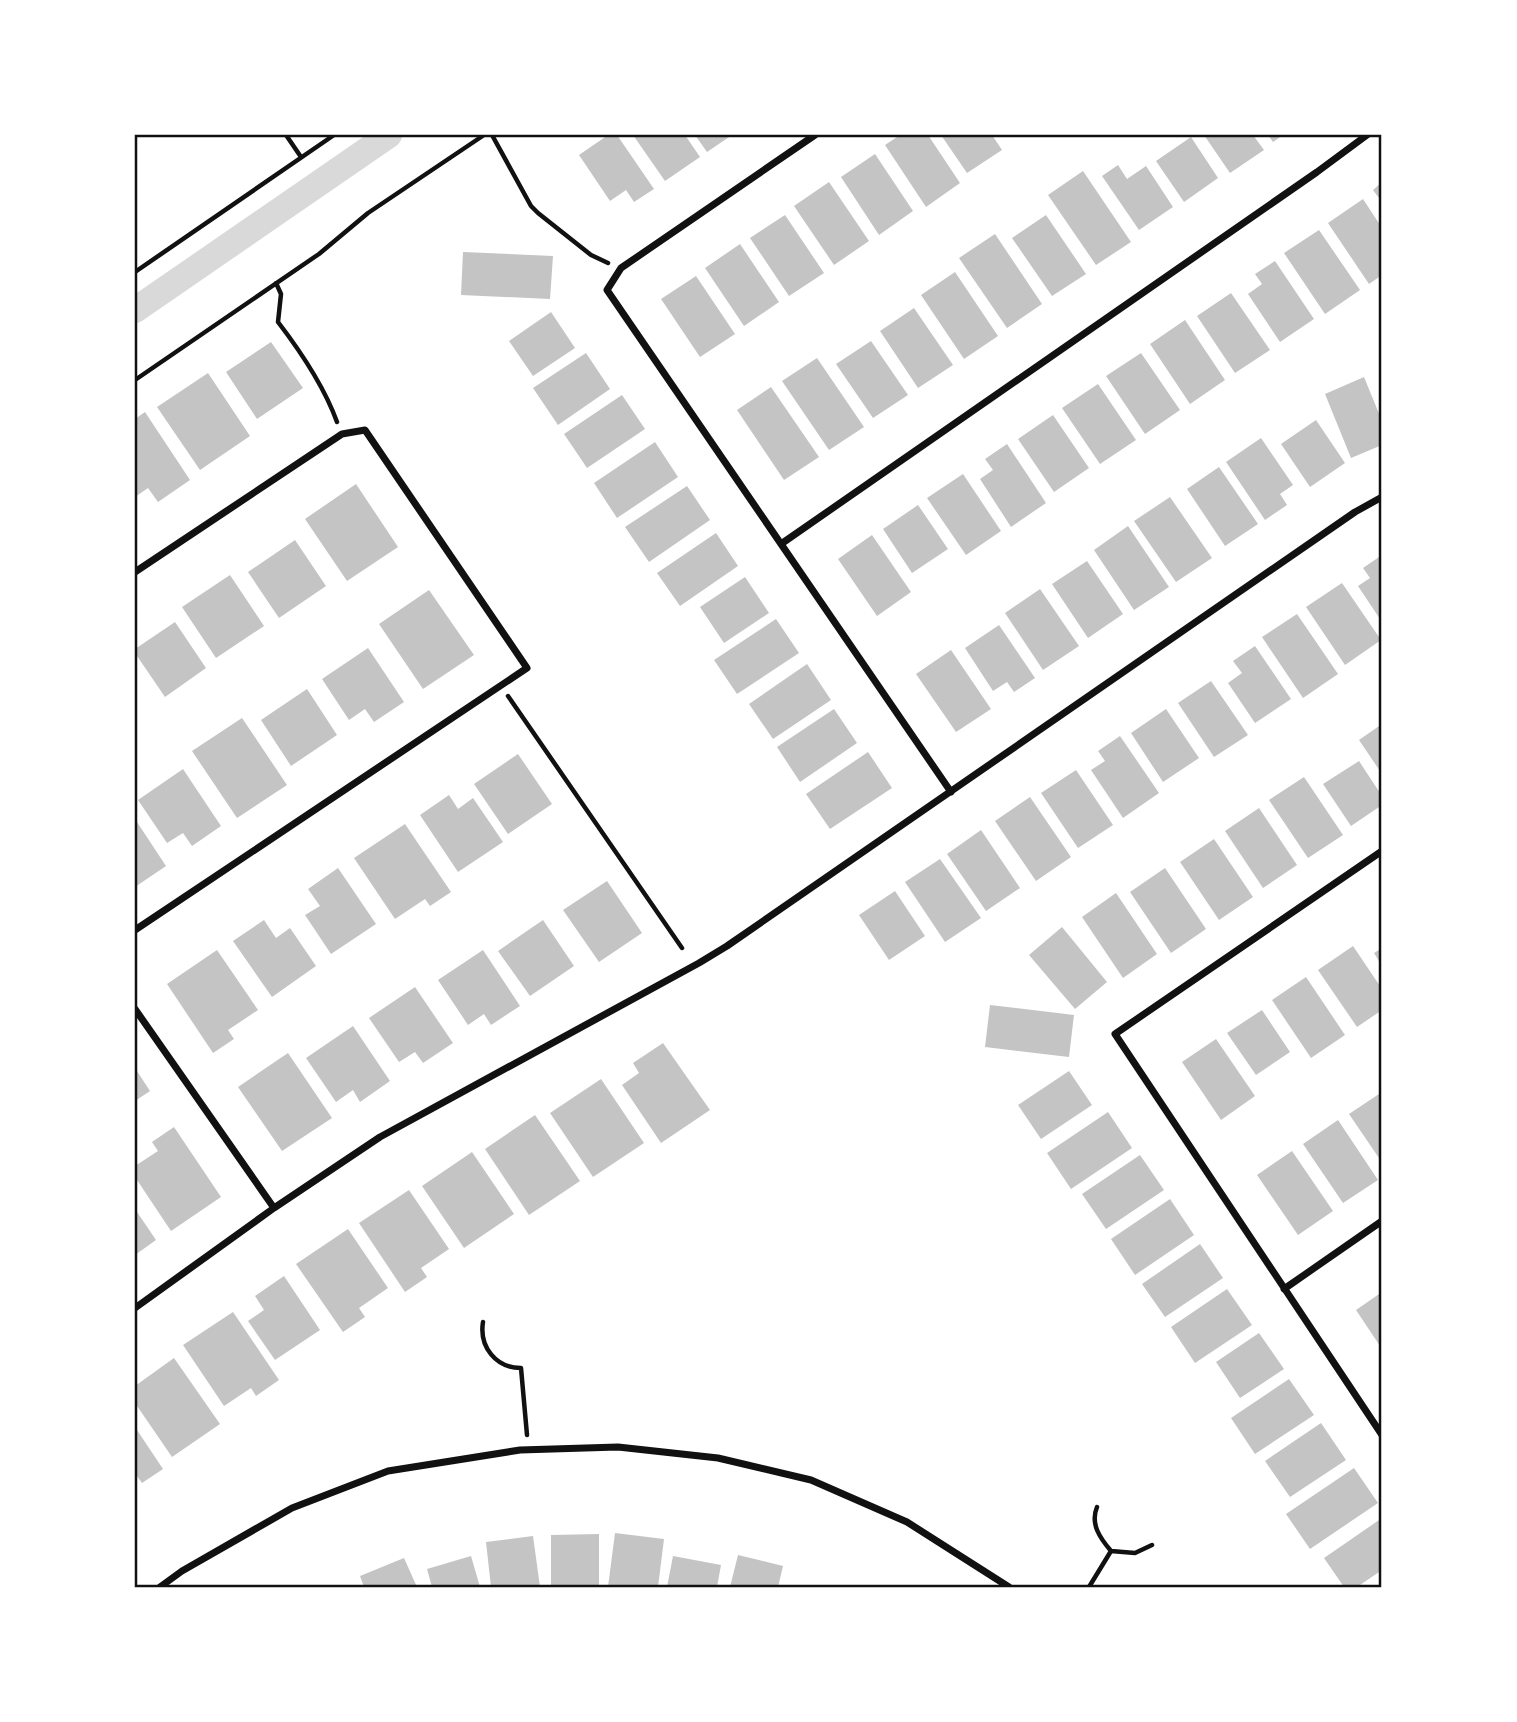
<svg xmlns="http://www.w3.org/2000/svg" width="1517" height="1722" font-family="Ubuntu,sans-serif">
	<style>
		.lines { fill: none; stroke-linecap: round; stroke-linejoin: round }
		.canal { stroke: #d9d9d9; stroke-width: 26 }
		.building { fill: #c4c4c4 }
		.path { stroke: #111; stroke-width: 4.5 }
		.minor { stroke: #111; stroke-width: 7 }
		.neatline { fill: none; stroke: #111; stroke-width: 2.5 }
	</style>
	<rect width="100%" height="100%" fill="#fff"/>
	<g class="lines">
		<path class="canal" d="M135,310l254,-175"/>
	</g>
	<path class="building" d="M608,135h9l37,54 -20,13 -8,-12 -16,11 -31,-46z
		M633,135h52l15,22 -35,24z
		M695,135h37l-25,17z
		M900,135h28l32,48 -34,24 -41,-62z
		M941,135h51l10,15 -35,23z
		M1204,135h49l11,15 -34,23z
		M1268,135h15l-10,7z
		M1191,137l27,41 -34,24 -28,-41z
		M875,154l38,57 -34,24 -38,-58z
		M1118,165l9,14 19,-13 27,41 -34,23 -37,-54z
		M1083,171l48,71 -35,23 -48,-70z
		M829,182l40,59 -35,24 -40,-59z
		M1382,182v20l-9,-12z
		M1363,199l19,29v47l-13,9 -41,-61z
		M785,215l39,58 -35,23 -39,-58z
		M1046,215l40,59 -34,22 -40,-58z
		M1319,230l41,60 -35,24 -41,-61z
		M995,234l47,70 -35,24 -48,-70z
		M740,244l39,58 -35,24 -39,-58z
		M463,252l90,4 -3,43 -89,-4z
		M1275,261l39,58 -34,23 -32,-48 14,-10 -7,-10z
		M955,272l43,64 -34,23 -43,-64z
		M696,276l39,58 -35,23 -39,-58z
		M1231,293l39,57 -35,23 -38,-57z
		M914,308l39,57 -35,23 -38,-57z
		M551,312l24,36 -42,28 -24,-35z
		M1185,320l40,60 -35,24 -40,-60z
		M871,341l37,54 -35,23 -37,-54z
		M271,342l32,46 -46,31 -31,-47z
		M586,353l24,36 -52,36 -25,-37z
		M1141,353l39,57 -35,24 -39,-58z
		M817,358l47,69 -35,23 -47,-69z
		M208,373l42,63 -50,34 -43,-63z
		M1364,377l18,44v24l-31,13 -26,-64z
		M1098,384l38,56 -36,24 -38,-56z
		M771,387l48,70 -35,23 -47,-70z
		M622,395l23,34 -58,39 -23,-34z
		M145,412l45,68 -32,22 -10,-14 -13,9v-78z
		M1053,415l36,53 -35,24 -36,-53z
		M1316,420l29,43 -35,24 -29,-43z
		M1261,438l32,47 -13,9 7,11 -22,15 -39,-58z
		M655,442l23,35 -61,41 -23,-35z
		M1007,444l39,59 -35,24 -31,-48 13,-9 -8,-11z
		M1219,467l39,57 -33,22 -38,-57z
		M963,474l38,57 -35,24 -39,-57z
		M356,484l42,63 -51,34 -42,-62z
		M687,486l23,34 -61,42 -24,-35z
		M1170,497l42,61 -36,24 -42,-61z
		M918,505l30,44 -36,24 -29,-44z
		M1128,526l41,61 -35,23 -40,-60z
		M716,533l22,33 -58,40 -23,-33z
		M872,535l39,57 -34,24 -39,-57z
		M295,540l31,46 -47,32 -31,-46z
		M1382,555v67l-24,-36 12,-8 -7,-10z
		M1087,561l36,53 -35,24 -36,-54z
		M230,575l34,51 -48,32 -34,-51z
		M745,577l24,36 -45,30 -24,-36z
		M1342,583l39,57 -36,25 -39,-58z
		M1040,589l39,57 -36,24 -38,-57z
		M429,590l45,65 -51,34 -44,-65z
		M1297,614l41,60 -35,24 -41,-61z
		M776,619l23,34 -62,41 -23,-34z
		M175,622l31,46 -41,29 -30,-44v-4z
		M999,625l36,53 -21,14 -7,-10 -14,9 -28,-43z
		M1255,646l36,53 -36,24 -27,-40 14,-10 -9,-12z
		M368,648l36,54 -30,20 -9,-13 -16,11 -27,-41z
		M951,650l40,59 -35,23 -40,-58z
		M807,664l24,36 -58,39 -24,-35z
		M1211,681l37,54 -34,22 -36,-54z
		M307,689l30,46 -46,31 -30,-46z
		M834,709l23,34 -57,39 -23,-35z
		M1166,709l33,49 -36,24 -32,-49z
		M242,718l45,67 -50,33 -45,-67z
		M1382,724v50l-23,-34z
		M1120,736l39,57 -36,25 -32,-48 14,-9 -7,-10z
		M868,752l24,36 -62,41 -24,-35z
		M518,754l34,50 -44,30 -34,-50z
		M1359,761l23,35v9l-31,21 -28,-42z
		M183,769l38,57 -29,20 -9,-13 -16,10 -29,-43z
		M1076,770l37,55 -35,23 -37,-55z
		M1304,777l39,58 -35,23 -39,-58z
		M449,795l9,14 15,-11 30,44 -45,30 -38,-57z
		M1030,797l41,60 -35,24 -41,-60z
		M1259,808l38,57 -34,23 -38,-57z
		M135,819l31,47 -31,21z
		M405,824l46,68 -21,14 -5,-7 -30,20 -41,-61z
		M981,830l39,58 -34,23 -39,-57z
		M1214,839l39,58 -34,23 -39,-58z
		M940,859l41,59 -36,24 -40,-60z
		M338,868l38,56 -45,30 -26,-39 15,-9 -12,-17z
		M1165,868l41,61 -35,24 -41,-61z
		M607,881l35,52 -43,29 -36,-52z
		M895,891l30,45 -36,24 -30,-45z
		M1116,893l41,61 -34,24 -41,-61z
		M264,920l12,18 14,-10 26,38 -44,31 -39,-56z
		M543,920l31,46 -44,30 -32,-45z
		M1062,927l45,55 -32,27 -46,-54z
		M1353,946l29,43v21l-25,17 -39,-57z
		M1382,948v18l-8,-13z
		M217,950l41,60 -30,20 6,9 -21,14 -46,-69z
		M483,950l37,56 -29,19 -7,-11 -16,11 -30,-45z
		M1306,977l39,58 -34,23 -39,-58z
		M415,987l38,56 -30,20 -8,-11 -16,10 -30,-44z
		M990,1005l84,10 -5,42 -84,-10z
		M1262,1010l28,42 -34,23 -29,-42z
		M353,1026l37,55 -30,21 -7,-12 -17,12 -30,-44z
		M1216,1039l39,57 -34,24 -39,-58z
		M663,1043l47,67 -49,33 -39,-58 17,-12 -6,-10z
		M288,1053l44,65 -50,33 -44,-64z
		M135,1068l15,23 -15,10z
		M1069,1071l23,34 -51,34 -23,-34z
		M601,1079l43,64 -51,34 -43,-64z
		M1382,1092v68l-1,1 -32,-47z
		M1108,1112l24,36 -61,41 -24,-36z
		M535,1115l45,66 -51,34 -44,-66z
		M1338,1120l40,60 -35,23 -40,-59z
		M174,1127l47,70 -50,34 -36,-54v-11l23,-15 -6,-9z
		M1292,1151l41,60 -35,24 -41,-60z
		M472,1152l42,62 -50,34 -42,-62z
		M1140,1155l24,35 -58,39 -24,-35z
		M409,1190l40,59 -28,19 6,9 -22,15 -46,-69z
		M1170,1199l24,36 -59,40 -24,-36z
		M135,1209l21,31 -21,15z
		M348,1229l40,59 -29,20 6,9 -22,15 -47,-68z
		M1200,1244l23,34 -58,39 -23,-33z
		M284,1276l36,54 -45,30 -27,-39 16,-11 -9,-14z
		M1227,1289l25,36 -57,38 -24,-36z
		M1382,1292v57l-26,-39z
		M233,1312l46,68 -23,16 -5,-8 -27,18 -41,-61z
		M1259,1333l25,36 -44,29 -24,-36z
		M174,1358l46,66 -48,33 -37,-54v-17z
		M1289,1379l25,36 -59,39 -24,-36z
		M1321,1423l25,37 -56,37 -25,-36z
		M135,1427l28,42 -21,14 -5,-7 -2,2z
		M1354,1468l24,35 -68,46 -24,-35z
		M1382,1518v52l-25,17h-13l-20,-29z
		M615,1533l49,6 -6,48h-50z
		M599,1534v53h-48v-52z
		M533,1536l7,51h-49l-5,-45z
		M738,1555l45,11 -5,21h-48z
		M471,1556l9,31h-48l-5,-18z
		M673,1556l48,9 -4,22h-50z
		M404,1558l13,29h-53l-4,-11z"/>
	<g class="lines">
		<path class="path" d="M286,135l15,22
			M492,135l39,71 7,7 53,42 17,8
			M135,272l199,-137
			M276,283l5,11 -3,28c23,30 46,64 59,100
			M135,380l184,-126 49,-41 116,-78
			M508,696l174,252
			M483,1322c-4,25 13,46 38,46l6,67
			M1097,1507c-7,17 3,31 14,44
			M1089,1587l22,-36 24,2 17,-8"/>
		<path class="minor" d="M815,135l-194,133 -14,22 344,502
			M781,544l536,-372 50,-37
			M135,572l207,-138 23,-4 162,238 -392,262
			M1382,851l-267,183 267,401
			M135,1009l139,199
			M1284,1289l98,-68
			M135,1308l139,-100 106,-71 319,-174 28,-17 628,-434 27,-15
			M160,1587l22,-16 110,-63 96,-37 132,-21 98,-3 100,11 93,22 96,42 102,65"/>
	</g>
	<rect width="1517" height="1722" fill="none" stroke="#ffffff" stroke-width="273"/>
	<rect x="136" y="136" width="1244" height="1450" class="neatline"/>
</svg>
